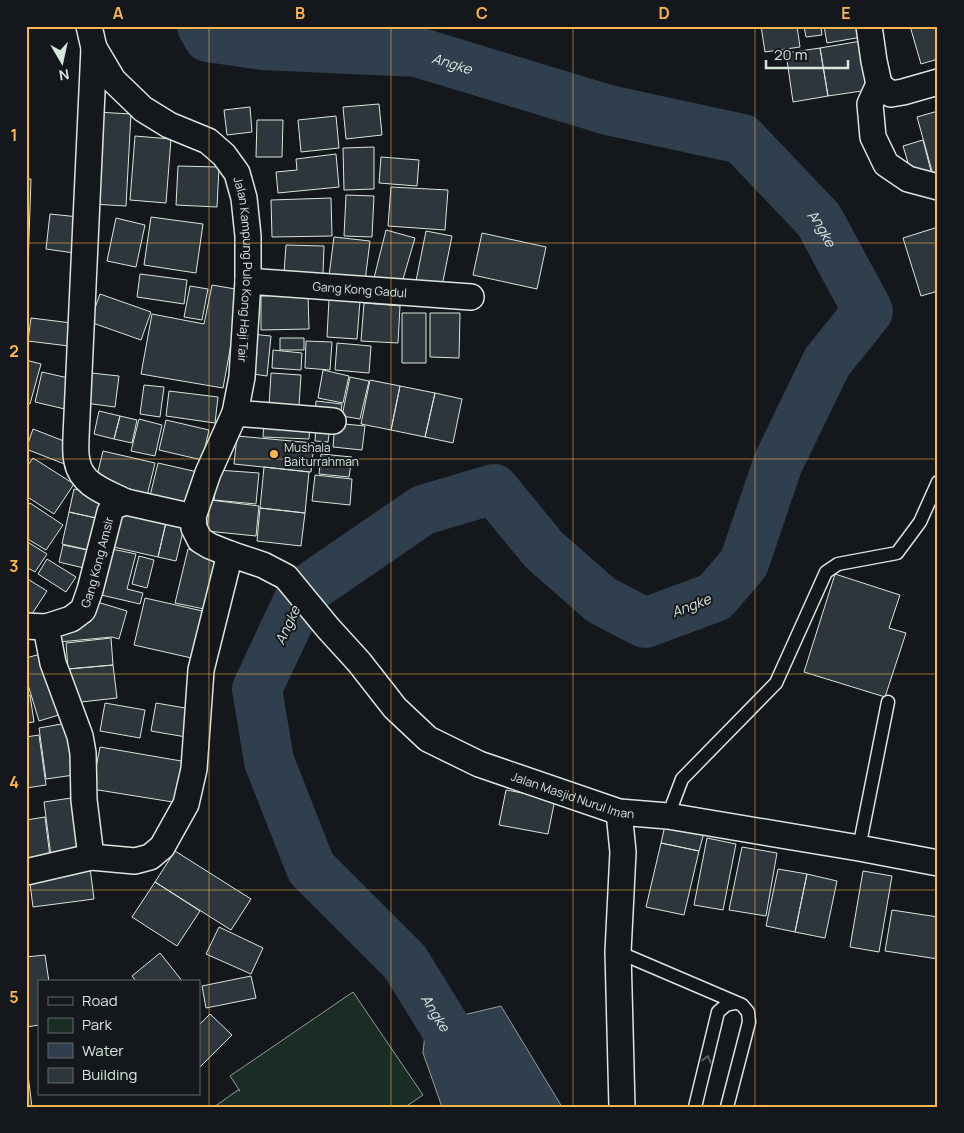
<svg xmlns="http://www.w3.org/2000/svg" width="964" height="1133" font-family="Manrope,sans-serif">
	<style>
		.green { fill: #1a2d24; stroke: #939e99 }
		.water { fill: #2f3f4d; stroke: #939e99 }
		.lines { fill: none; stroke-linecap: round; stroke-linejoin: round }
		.river { stroke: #2f3f4d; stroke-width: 50 }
		.building { fill: #2c363c; stroke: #d8e6dc }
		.service-casing { stroke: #d8e6dc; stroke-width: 15 }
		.minor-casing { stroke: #d8e6dc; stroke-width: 28 }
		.service { stroke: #14181c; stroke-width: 12 }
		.minor { stroke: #14181c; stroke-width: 25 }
		.oneway { stroke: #59605f }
		.grid { fill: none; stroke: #ffb74d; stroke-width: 1; stroke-opacity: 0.55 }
		.poi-dot { fill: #ffb74d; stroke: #14181c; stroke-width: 2 }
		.labels { text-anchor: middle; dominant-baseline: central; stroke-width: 4; stroke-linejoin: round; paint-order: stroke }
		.street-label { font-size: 12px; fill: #d8e6dc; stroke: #14181c }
		.poi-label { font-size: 12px; fill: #d8e6dc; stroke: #14181c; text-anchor: start }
		.water-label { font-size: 14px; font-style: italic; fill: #d8e6dc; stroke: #14181c }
		.neatline { fill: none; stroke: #ffb74d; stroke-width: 2 }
		.grid-label { font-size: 16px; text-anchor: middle; font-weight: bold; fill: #ffb74d }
	</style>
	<rect width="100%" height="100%" fill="#14181c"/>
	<path class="green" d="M353,992l70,103 -18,12h-191l24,-17 2,1 -10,-15z"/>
	<path class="water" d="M501,1006l61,101h-120l-19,-54 3,-29z"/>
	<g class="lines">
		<path class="river" id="s1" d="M202,26l6,11 55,8 154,7 191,58 134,29 77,81 49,91 -41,51 -49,101 -34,100 -29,34 -70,26 -44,-23 -57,-50 -50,-61 -71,21 -121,83 -45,96 12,72 42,107 94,94 47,76 35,69"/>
	</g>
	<path class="building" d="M761,26h36l3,21 -35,5z
		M804,26h17l1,9 -16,2z
		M824,26h42l2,10 -41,7z
		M910,26h28v33l-17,5z
		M867,40l8,49 -47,7 -8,-48z
		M820,48l8,48 -35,6 -7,-49z
		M379,104l3,31 -36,4 -3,-32z
		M250,107l2,25 -25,3 -3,-25z
		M938,111v66l-4,1 -17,-61z
		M97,112l34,2 -5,92 -34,-2z
		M336,116l3,32 -38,4 -3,-32z
		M257,120h26l-1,37h-26z
		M135,136l36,3 -5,64 -36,-3z
		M923,140l8,31 -19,5 -9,-30z
		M374,147v42l-30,1 -1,-42z
		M336,154l3,33 -61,6 -2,-21 21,-2 -1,-11z
		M381,157l38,3 -2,26 -38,-3z
		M178,166l41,1 -2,40 -41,-2z
		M26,179h5l-5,147z
		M391,187l57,3 -3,40 -57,-4z
		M346,195l28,1 -2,41 -28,-1z
		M331,198l1,38 -60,1 -1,-37z
		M50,214l29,3 -5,36 -28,-4z
		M151,217l52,7 -7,49 -52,-8z
		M116,218l29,7 -9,42 -29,-6z
		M938,227v64l-17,5 -18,-58z
		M386,230l29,8 -14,48 -27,-8z
		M426,231l26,5 -11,55 -26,-5z
		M482,233l64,14 -9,42 -64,-14z
		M334,237l36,4 -5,40 -36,-5z
		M286,245l38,1 -1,28 -39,-1z
		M140,274l47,6 -3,24 -47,-7z
		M212,285l29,5 -18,98 -82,-14 11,-60 52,10z
		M190,286l18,3 -6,31 -18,-3z
		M100,294l51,18 -10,28 -51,-18z
		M308,295l1,34 -48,1v-34z
		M329,299l31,2 -3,38 -30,-2z
		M364,303l36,3 -2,37 -37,-2z
		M402,313h24v50h-24z
		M430,313h30l-1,45 -29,-1z
		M31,318l49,6 -3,23 -49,-6z
		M250,334l21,2 -4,40 -21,-3z
		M280,338h24v12h-24z
		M306,341l26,1 -2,28 -25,-2z
		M337,343l34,3 -2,27 -34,-3z
		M273,350l29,3 -1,17 -29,-2z
		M26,360l15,4 -11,40 -4,-1z
		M323,370l26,6 -6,27 -25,-5z
		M42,372l35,8 -8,30 -34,-8z
		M82,372l37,4 -4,31 -37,-5z
		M271,373l30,2 -2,31 -30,-1z
		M350,377l19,4 -9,38 -18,-3z
		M370,380l30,6 -9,44 -30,-6z
		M144,385l20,2 -4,30 -20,-3z
		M400,386l35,7 -10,44 -34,-7z
		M169,391l49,6 -3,26 -49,-7z
		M435,393l27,6 -9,44 -28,-6z
		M316,401l26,3 -2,15 -25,-2z
		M99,411l21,5 -6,23 -20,-5z
		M120,416l17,4 -5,23 -18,-4z
		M139,419l23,6 -7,31 -24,-5z
		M166,420l43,10 -7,30 -43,-10z
		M264,420l46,3 -1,16 -46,-2z
		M335,423l30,3 -3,24 -29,-3z
		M316,425l14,1 -2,16 -13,-1z
		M33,429l41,16 -7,20 -41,-16z
		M237,436l77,7 -3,29 -77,-8z
		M103,451l52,12 -8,33 -52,-12z
		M321,454l31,3 -3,20 -30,-3z
		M33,458l41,26 -20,30 -28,-18v-28z
		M158,463l44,10 -9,37 -44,-10z
		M264,467l45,5 -4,41 -45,-5z
		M218,470l41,3 -3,31 -42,-4z
		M315,475l37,4 -2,26 -38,-4z
		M74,489l36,7 -5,24 -36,-8z
		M210,500l49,6 -3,30 -49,-5z
		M30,503l33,22 -17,25 -20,-12v-30z
		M118,507l49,11 -9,39 -49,-11z
		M260,508l45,5 -4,33 -44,-5z
		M69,512l36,8 -7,32 -36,-8z
		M167,518l18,5 -9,38 -18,-4z
		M26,541l21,13 -12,18 -9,-5z
		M63,545l34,7 -5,18 -33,-8z
		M107,548l29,6 -9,35 16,4 -3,11 -43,-10z
		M188,549l33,8 -12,53 -34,-7z
		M139,556l15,4 -7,28 -15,-4z
		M47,559l29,18 -10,15 -28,-18z
		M835,574l65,21 -11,33 17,5 -21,64 -81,-25z
		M26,578l21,13 -19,29 -2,-1z
		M145,598l62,14 -11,47 -62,-14z
		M94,601l33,10 -8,28 -7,-2 -53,5 -1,-16 29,-3z
		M111,638l2,27 -45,4 -2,-26z
		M44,653l18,61 -23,7 -13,-43v-20z
		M113,665l4,33 -45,5 -4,-34z
		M30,695l4,27 -8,1v-27z
		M105,703l40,7 -5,28 -40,-7z
		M156,703l35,6 -5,28 -35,-6z
		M73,722l8,52 -35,5 -7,-51z
		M39,735l7,50 -20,3v-51z
		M100,747l87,15 -8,41 -87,-14z
		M506,790l49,9 -7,35 -49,-9z
		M78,797l8,55 -35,4 -7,-54z
		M45,817l5,40 -24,3v-40z
		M666,821l39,8 -6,22 -38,-8z
		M707,838l29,6 -13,66 -29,-5z
		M661,843l38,8 -15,64 -38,-8z
		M742,847l35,6 -11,63 -37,-6z
		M175,851l76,48 -20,31 -76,-48z
		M90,868l4,31 -61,8 -4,-31z
		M778,869l29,5 -12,58 -29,-6z
		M863,871l29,5 -13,76 -29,-5z
		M807,874l30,7 -12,57 -30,-6z
		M155,882l45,29 -23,35 -45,-29z
		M892,910l46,7v42l-53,-8z
		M219,927l44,21 -12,26 -45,-20z
		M160,953l23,29h-46l-5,-6z
		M45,955l4,27h-10v43l-13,2v-70z
		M251,976l5,22 -50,10 -4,-22z
		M210,1014l22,21 -33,33v-43z
		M26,1059l6,48h-6z"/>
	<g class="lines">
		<g class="service-casing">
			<path id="service" d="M668,816l14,-37 94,-96 50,-111 12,-8 59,-11 23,-31 18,-40
				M859,848l29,-146
				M618,952l124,53 6,7 1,10 -22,85
				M695,1107l23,-95 8,-7 9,-2"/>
		</g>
		<g class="minor-casing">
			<g id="minor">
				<path id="s2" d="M89,26l5,22 19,32 30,29 26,16 39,16 16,14 13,18 7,25 4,38v45l-6,96 -7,36 -27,60 -15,44 1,11 6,12 10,6 20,8 33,11 23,12 42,51 31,34 36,46 33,31 51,25 140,48 49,4 191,32 79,15"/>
				<path d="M869,26l5,35 5,23 5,5 7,5 12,-2 35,-10"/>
				<path d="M94,48l-18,389c0,8 -1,16 1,24 4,24 29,31 49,41"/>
				<path d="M879,84l-9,20 3,33 13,27 22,15 30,8"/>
				<path id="s3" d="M248,281l223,16"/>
				<path d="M235,413l98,8"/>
				<path id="s4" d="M26,626l20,1 25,-8 12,-9 7,-20 20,-78 4,-6 12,-4 67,15"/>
				<path d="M46,627l7,36 27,73 3,17 1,47 7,57"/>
				<path d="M619,812l4,40 -5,100 4,155"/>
				<path d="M26,872l65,-15 44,4 15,-4 12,-10 24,-43 8,-35 7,-99 29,-116"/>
			</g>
		</g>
		<use href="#service" class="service"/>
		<use href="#minor" class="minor"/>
	</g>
	<defs><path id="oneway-chevron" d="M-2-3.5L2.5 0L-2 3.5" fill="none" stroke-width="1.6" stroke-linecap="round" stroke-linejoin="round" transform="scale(1.25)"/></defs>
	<use class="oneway" href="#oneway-chevron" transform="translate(707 1059) rotate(-76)"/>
	<path class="grid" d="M209,26v1081M391,26v1081M573,26v1081M755,26v1081M26,243h912M26,459h912M26,674h912M26,890h912"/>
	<circle class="poi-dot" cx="274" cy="454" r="5"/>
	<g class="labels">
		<g class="street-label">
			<text stroke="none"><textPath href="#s2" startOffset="315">Jalan Kampung Pulo Kong Haji Tair</textPath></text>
			<text stroke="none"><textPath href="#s3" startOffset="112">Gang Kong Gadul</textPath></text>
			<text stroke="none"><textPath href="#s4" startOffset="111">Gang Kong Amsir</textPath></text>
			<text stroke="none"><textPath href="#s2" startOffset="1062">Jalan Masjid Nurul Iman</textPath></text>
		</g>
		<g class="poi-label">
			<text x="284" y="447">Mushala<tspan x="284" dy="14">Baiturrahman</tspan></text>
		</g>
		<g class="water-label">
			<text stroke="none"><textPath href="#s1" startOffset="259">Angke</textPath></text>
			<text stroke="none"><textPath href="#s1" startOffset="679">Angke</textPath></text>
			<text transform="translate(691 605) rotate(-21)">Angke</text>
			<text transform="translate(287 625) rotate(-65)">Angke</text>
			<text stroke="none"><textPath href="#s1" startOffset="2088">Angke</textPath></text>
		</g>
	</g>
	<rect width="964" height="1133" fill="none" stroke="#14181c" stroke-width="55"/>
	<rect x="38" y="980" width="162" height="115" fill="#14181c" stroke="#626a69"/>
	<rect x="48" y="997" width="25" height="8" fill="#14181c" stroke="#626a69"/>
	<text x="82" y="1006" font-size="15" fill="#d8e6dc">Road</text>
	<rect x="48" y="1018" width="25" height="15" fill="#1a2d24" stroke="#626a69"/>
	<text x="82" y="1030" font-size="15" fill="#d8e6dc">Park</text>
	<rect x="48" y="1043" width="25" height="15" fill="#2f3f4d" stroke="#626a69"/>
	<text x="82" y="1056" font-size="15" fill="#d8e6dc">Water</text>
	<rect x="48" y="1068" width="25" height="15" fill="#2c363c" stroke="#626a69"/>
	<text x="82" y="1080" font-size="15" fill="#d8e6dc">Building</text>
	<g transform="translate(62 62) rotate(171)" stroke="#14181c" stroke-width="4" paint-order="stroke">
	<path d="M0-4L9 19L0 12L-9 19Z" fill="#d8e6dc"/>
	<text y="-8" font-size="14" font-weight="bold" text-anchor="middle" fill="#d8e6dc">N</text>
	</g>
	<path d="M766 60v8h82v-8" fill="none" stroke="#d8e6dc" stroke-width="2.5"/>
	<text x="774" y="60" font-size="15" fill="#d8e6dc" stroke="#14181c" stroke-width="4" paint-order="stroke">20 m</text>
	<rect x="28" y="28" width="908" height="1078" class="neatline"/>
	<g class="grid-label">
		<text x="118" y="19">A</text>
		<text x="300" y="19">B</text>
		<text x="482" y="19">C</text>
		<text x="664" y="19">D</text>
		<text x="846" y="19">E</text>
		<text x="14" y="141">1</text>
		<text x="14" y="357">2</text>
		<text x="14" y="572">3</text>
		<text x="14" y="788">4</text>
		<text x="14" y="1003">5</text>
	</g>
</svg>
